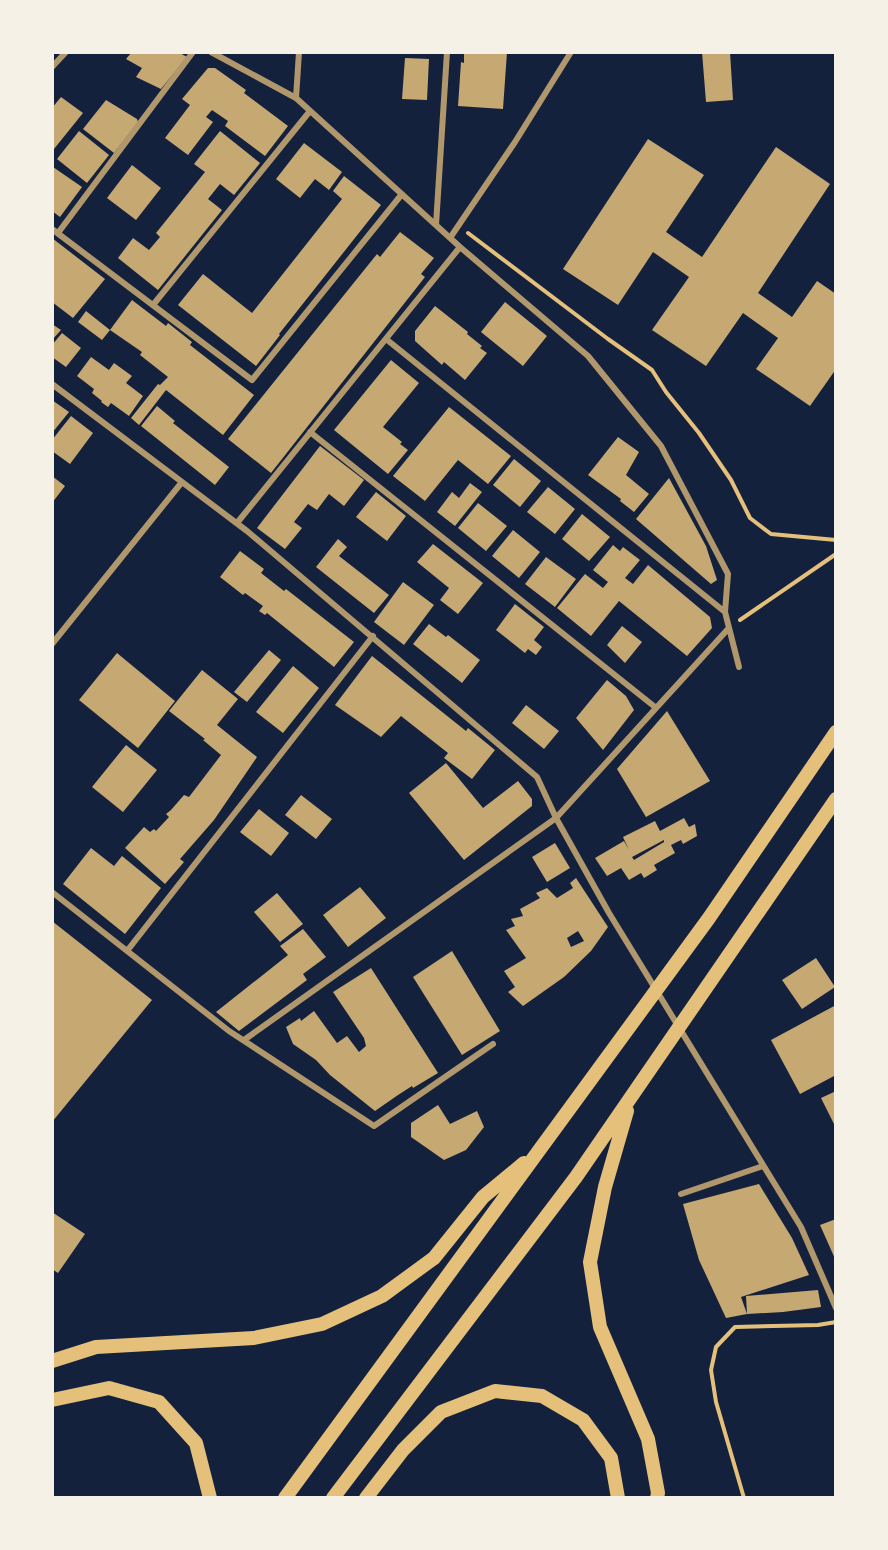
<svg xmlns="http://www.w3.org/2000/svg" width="888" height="1550" font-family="Roboto,sans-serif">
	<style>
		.building { fill: #c6a872; fill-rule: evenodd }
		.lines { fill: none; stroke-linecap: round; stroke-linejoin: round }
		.path { stroke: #e5c07b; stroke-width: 4 }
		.minor { stroke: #b1986c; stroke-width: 6 }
		.trunk { stroke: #e5c07b; stroke-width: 14 }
	</style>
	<rect width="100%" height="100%" fill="#14213d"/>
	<path class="building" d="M132,52h46l9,5 -26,32 -25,-12 6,-9 -16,-9z
		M464,52h43l-4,57 -45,-3 3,-44 3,1z
		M702,52h28l3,48 -27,2z
		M405,58l24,1 -2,41 -25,-1z
		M208,68h7l31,22 -2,3 44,33 -23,30 -40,-30 3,-5 -16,-11 -6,7 7,5 -25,33 -23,-17 25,-33 -8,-6z
		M61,97l22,16 -29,36 -2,-1v-40z
		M106,100l31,19 1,3 -24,31 -31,-24z
		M79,131l30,24 -22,28 -30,-24z
		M220,131l40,32 -26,32 -14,-11 -12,15 14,11 -64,80 -40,-32 15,-20 16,12 11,-13 -4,-4 49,-61 -11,-8z
		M648,139l56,36 -38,57 36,25 74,-110 54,37 -72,109 34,24 25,-36 19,13v75l-26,37 -54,-37 22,-31 -35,-25 -37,53 -54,-36 37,-53 -36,-25 -35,53 -55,-36z
		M304,143l38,29 -13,18 -14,-11 -15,19 -24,-19z
		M132,165l29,23 -25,32 -29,-22z
		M53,167l29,20 -22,30 -8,-6z
		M344,176l37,29 -102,129 1,1 -24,31 -78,-61 25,-31 49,39 90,-114 -9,-8z
		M400,232l34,26 -13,16 4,3 -154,196 -43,-34 149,-185 3,3z
		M52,238l53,41 -32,39 -21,-16z
		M132,300l34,26 2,-3 24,19 -2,3 64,50 -31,40 -57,-45 -27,35 -8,-7 27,-34 2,1 8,-8 -28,-22 2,-3 -32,-22z
		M505,302l42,34 -24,30 -42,-34z
		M435,306l33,26 -1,2 15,12 -2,2 7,5 -22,27 -21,-18 -2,3 -27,-24v-10z
		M86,311l24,19 -8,10 -24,-18z
		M52,324l9,6 -9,10z
		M62,333l19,15 -15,19 -14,-10v-12z
		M91,357l18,13 5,-7 18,13 -6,7 17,13 -14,20 -18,-13 -3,4 -7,-5 1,-1 -10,-8 2,-4 -17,-13z
		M391,360l28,23 -36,44 19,15 -2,2 8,6 -20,24 -54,-44z
		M52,400l17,12 -17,21z
		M157,406l18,15 -2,2 56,44 -14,18 -74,-59z
		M449,407l62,49 -23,28 -30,-24 -33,41 -32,-25z
		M71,416l22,17 -23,31 -18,-13v-11z
		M618,437l21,15 -13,23 23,19 -15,18 -14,-11 1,-2 -33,-24z
		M320,446l44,34 -20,26 -15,-12 -12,16 -9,-6 -14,18 8,6 -17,21 -28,-21z
		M514,459l27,22 -21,26 -27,-22z
		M52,476l13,10 -13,17z
		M669,478l37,68 11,34 -6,4 -75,-65z
		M470,483l12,9 -27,34 -18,-14 15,-20 7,6z
		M548,487l27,22 -20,25 -28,-22z
		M376,492l30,24 -19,25 -31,-24z
		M478,503l29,23 -21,25 -28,-23z
		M582,514l28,23 -21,24 -27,-22z
		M513,530l27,22 -21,26 -27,-22z
		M338,539l9,8 -8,9 50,39 -15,18 -58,-46z
		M433,544l50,39 -25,31 -18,-14 9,-12 -32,-26z
		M613,545l7,6 3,-4 17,13 -15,18 8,6 15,-19 62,52 2,11 -25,28 -68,-55 -28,35 -34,-28 28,-34 18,14 5,-6 -15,-12z
		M240,551l24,18 -3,4 23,18 2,-2 68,53 -20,25 -67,-54 -2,2 -6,-4 4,-5 -18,-13 -2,2 -23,-18z
		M546,557l30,22 -21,28 -30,-23z
		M403,582l31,23 -30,40 -30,-23z
		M515,604l29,23 -10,13 8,7 -6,8 -8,-6 -3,4 -29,-23z
		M429,624l17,13 2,-2 32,25 -18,23 -49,-39z
		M622,626l20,16 -17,21 -18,-18z
		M269,650l12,10 -34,42 -13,-10z
		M117,653l58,48 -37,47 -59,-48z
		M372,656l94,75 2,-3 27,22 -23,29 -28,-21 4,-5 -47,-37 -20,21 -46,-32z
		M293,666l26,22 -36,45 -27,-21z
		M202,670l36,29 -21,26 40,32 -43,63 -34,39 4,3 -19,22 -40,-36 19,-21 6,5 4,-3 2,2 13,-14 -3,-3 5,-4 13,-15 5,2 32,-42 -18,-15 2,-1 -36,-28z
		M607,680l19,16 8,14 -31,40 -27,-32z
		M526,705l33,26 -15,18 -32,-26z
		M667,711l43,70 -64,36 -29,-48z
		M126,745l31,25 -34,42 -31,-25z
		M446,763l37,45 35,-27 14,18v7l-68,54 -55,-67z
		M301,795l31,24 -16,20 -31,-24z
		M259,809l30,24 -18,23 -31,-24z
		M684,818l5,9 6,-3 2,12 -14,8 -2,-4 -10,5 4,8 -21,12 3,5 -13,8 -3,-5 -12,7 -8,-12 -14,8 -12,-18 29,-17 5,9 -6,-13 32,-16 5,10zM664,840v2l-30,18 -2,-3z
		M555,843l15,25 -23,14 -15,-25z
		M91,848l23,18 8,-10 39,32 -36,46 -62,-50z
		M576,878l32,49 -17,24 -27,26 -41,29 -15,-14 7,-5 -11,-16 22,-13 -20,-28 9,-4 -4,-7 12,-3 -3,-7 20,-11 -4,-5 11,-5 10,10 16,-10 -3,-5zM578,931l6,10 -13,6 -4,-9z
		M360,887l26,31 -38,29 -25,-32z
		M277,893l26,31 -23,18 -26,-30z
		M52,921l100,79 -100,122z
		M303,929l23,28 -23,17 4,6 -68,51 -23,-19 72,-57 -8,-9z
		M452,951l48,80 -38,24 -49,-78z
		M816,958l19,29 -33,22 -20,-29z
		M371,968l67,105 -25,15 -1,-2 -14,9 -23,16 -45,-36 -14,-15 -23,-16 -7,-17 14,-9 1,3 13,-10 23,32 10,-7 12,16 7,-6 -2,-8 -31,-46z
		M836,1005v70l-36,19 -29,-54z
		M836,1091v37l-15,-30z
		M438,1105l12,19 27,-13 7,16 -18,23 -22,10 -33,-23v-14z
		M759,1184l33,54 17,37 -68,22 6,17 -21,4 -27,-58 -16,-56z
		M52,1212l33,22 -27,39 -6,-4z
		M836,1219v42l-16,-36z
		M818,1290l3,17 -38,5 -36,2 -1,-18z"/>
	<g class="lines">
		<path class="path" d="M468,233l140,106 44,31 14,22 33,41 32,47 19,38 21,16 65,6
			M740,620l96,-66
			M744,1498l-28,-96 -5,-32 5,-23 19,-20 83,-2 18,-3"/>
		<path class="minor" d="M211,52l85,46 164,149 128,109 73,90 67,128 -3,38 14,55
			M52,67l14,-15
			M296,98l3,-46
			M436,225l11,-173
			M52,229l200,151 150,-186
			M58,233l135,-181
			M450,238l65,-96 56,-90
			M153,305l157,-194
			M386,339l339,273
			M52,384l195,147 290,246 19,41 53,95 192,314 35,81
			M310,432l345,275
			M237,523l223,-276
			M52,644l130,-162
			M52,892l177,139 145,95 119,-82
			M127,951l246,-315
			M244,1040l312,-222 172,-189
			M681,1194l82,-28"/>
		<path class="trunk" d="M627,1111l-22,76 -15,75 10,65 48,112 10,54 -1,5
			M52,1361l44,-14 158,-9 68,-14 60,-28 52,-38 49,-61 41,-34
			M52,1400l57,-12 50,14 37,41 14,55
			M285,1498l424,-580 127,-186
			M333,1498l243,-321 260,-378
			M366,1498l37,-48 38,-38 54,-21 47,5 41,24 28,38 7,40"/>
	</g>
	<rect width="888" height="1550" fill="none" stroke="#f6f1e7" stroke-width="108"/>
</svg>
